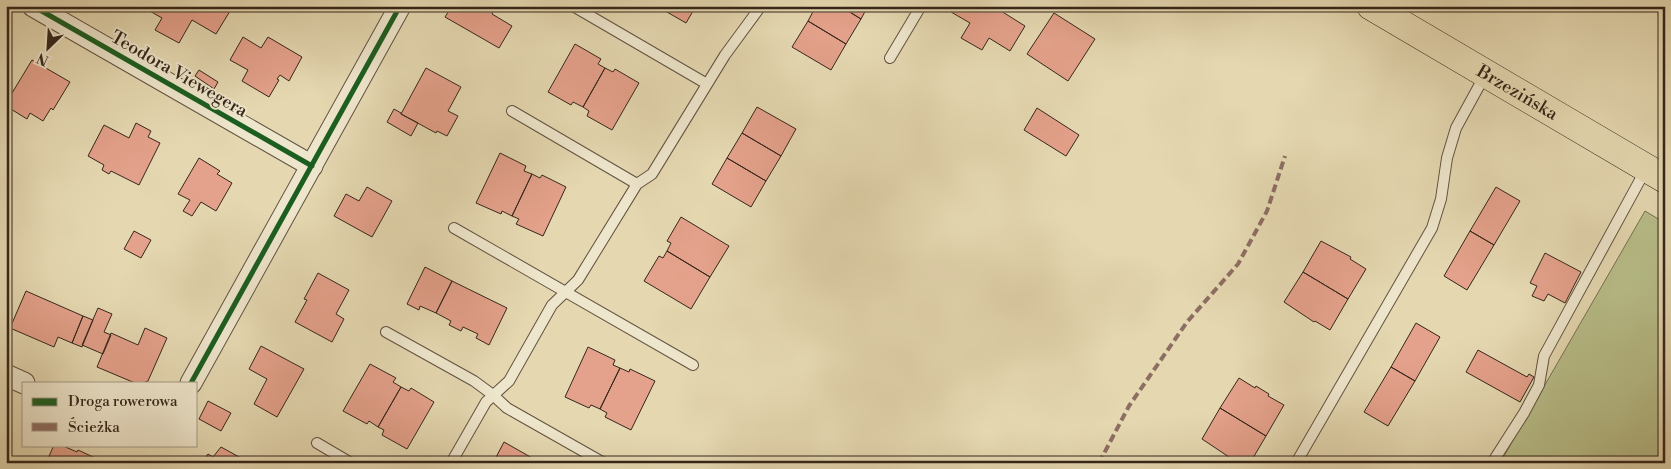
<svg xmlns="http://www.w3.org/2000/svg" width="1671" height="469" font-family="'Libre Bodoni',serif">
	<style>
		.green { fill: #b8be89; stroke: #767252 }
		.building { fill: #e4a18b; stroke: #35261a }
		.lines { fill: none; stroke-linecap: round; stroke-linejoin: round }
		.service-casing { stroke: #615240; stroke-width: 12 }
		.minor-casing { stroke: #615240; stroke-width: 23 }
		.primary-casing { stroke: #35261a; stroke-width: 29 }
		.service { stroke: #eee6cc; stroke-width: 10 }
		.minor { stroke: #eee6cc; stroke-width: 21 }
		.primary { stroke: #e5d8b1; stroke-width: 28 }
		.quiet { stroke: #8d6e63; stroke-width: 4; stroke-dasharray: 8 4; stroke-linecap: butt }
		.cycleway-casing { stroke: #eee6cc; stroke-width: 8 }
		.cycleway { stroke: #1b5e20; stroke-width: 5 }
		.labels { text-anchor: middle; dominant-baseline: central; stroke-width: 4; stroke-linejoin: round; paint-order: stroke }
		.street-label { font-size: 18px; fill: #35261a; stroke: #eee6cc }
	</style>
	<rect width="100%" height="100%" fill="#e5d8b1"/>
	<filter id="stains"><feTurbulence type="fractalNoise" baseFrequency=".004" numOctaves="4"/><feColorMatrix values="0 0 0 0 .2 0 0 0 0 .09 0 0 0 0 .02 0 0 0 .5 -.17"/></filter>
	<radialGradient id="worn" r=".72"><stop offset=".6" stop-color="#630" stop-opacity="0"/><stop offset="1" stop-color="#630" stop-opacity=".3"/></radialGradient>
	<path class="green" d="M1645,211l20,12v240h-165z"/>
	<path class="building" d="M150,6h71l9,5 -14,23 -24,-14 -13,23 -24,-13 7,-12 -14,-8z
		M452,6h44l-4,8 20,12 -13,22 -54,-31z
		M660,6h36l-10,17 -26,-15z
		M816,6h24l21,13 -15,25 -38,-23z
		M840,6h28l-7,13z
		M955,6h38l32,20 -15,25 -21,-13 -7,12 -21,-12 9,-15 -19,-11z
		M1054,13l41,26 -27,42 -41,-27z
		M808,21l38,23 -15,26 -39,-23z
		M243,37l18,11 7,-11 34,20 -13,24 -9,-6 -3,4 2,1 -10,17 -27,-16 6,-11 -18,-10z
		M575,44l26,15 -3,5 7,4 -22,39 -10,-5 -2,3 -23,-13z
		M32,60l38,22 -17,28 -2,-2 -8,13 -13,-8 -3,6 -21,-13v-3z
		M426,68l35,19 -13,24 10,5 -11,20 -10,-5 -1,2 -35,-19z
		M605,68l8,4 2,-3 24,14 -27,47 -25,-14 2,-5 -6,-4z
		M199,70l19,12 -4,7 -19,-13z
		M757,107l39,22 -15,27 -39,-23z
		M1037,108l42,27 -13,21 -42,-26z
		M394,109l7,4v1l17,9 -7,13 -24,-14z
		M136,123l15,8 -3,6 12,6 -21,42 -28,-14 -2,3 -7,-4 2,-5 -16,-9 16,-31 25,13z
		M742,133l39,23 -15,25 -39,-23z
		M500,153l26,13 -2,5 8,3 -20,42 -10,-5 -1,3 -25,-11z
		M199,158l21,13 -3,3 15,9 -16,28 -15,-9 -9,14 -9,-5 7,-11 -12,-6z
		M727,158l39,23 -15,26 -39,-23z
		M532,174l8,4 2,-3 24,12 -23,49 -27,-12 3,-5 -7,-3z
		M367,187l25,14 -20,36 -38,-21 12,-22 13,7z
		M1496,187l24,14 -26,44 -24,-14z
		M681,217l48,29 -19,31 -43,-26 4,-8 -4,-2z
		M134,231l17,9 -10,18 -17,-9z
		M1470,231l24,14 -27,45 -23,-14z
		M1321,241l30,16 -1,2 16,10 -18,30 -45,-27z
		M667,251l43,26 -19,32 -47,-28 15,-25 4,2z
		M1545,253l36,19 -16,31 -17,-9 -4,7 -12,-5 5,-10 -7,-3z
		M425,267l27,14 -16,32 -16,-7 -1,4 -12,-6z
		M1303,272l45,27 -18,31 -15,-9 -1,1 -30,-20z
		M318,273l31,17 -13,24 8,5 -12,23 -37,-20 12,-22 -3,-1z
		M452,281l55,27 -18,37 -13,-7 2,-4 -15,-7 -2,4 -12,-6 2,-4 -15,-8z
		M26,291l57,25 -11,27 -14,-6 -4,10 -44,-19z
		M98,308l14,6 -8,18 7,3 -8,19 -21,-9z
		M83,316l10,4 -11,27 -10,-4z
		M1416,323l24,14 -25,44 -24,-14z
		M145,328l22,10 -19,43 -5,2h-8l-38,-16 14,-34 27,12z
		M261,346l43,23 -27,48 -23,-13 13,-25 -18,-10z
		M588,347l27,13 -2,5 7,3 -20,41 -9,-4 -2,3 -24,-11z
		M1478,350l49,27 2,-3 5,3 -14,25 -54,-30z
		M370,364l26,14 -3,4 8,5 -23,40 -9,-6 -2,3 -24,-13z
		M1391,367l24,14 -27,45 -24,-14z
		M620,368l9,4 1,-3 25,12 -24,49 -26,-13 2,-4 -7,-4z
		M1239,378l16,10 1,-2 13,8 -1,2 16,9 -18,31 -46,-28z
		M401,387l8,4 2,-3 23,14 -27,47 -25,-14 2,-5 -6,-3z
		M208,401l23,12 -10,18 -22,-12z
		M1220,408l46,28 -16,27h-8l-9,-6 -1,2 -30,-20z
		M504,442l37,21h-48z
		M54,445h7l16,7 1,-2 28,13h-60z
		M221,447l29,16h-48l6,-9 5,3z"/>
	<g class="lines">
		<g class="service-casing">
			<path id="service" d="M573,6l134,78
				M890,58l31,-52
				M512,111l125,73
				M454,228l239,137
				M386,332l88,49 19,14 14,13 97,55
				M317,443l34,20
				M451,463l35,-61 23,-21 43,-76 26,-25 59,-96 15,-10 73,-119 36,-49
				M1296,463l136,-235 9,-29 6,-41 9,-30 29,-53
				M1492,463l32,-50 15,-28 5,-29 102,-187"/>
		</g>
		<g class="minor-casing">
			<path id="minor" d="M33,6l279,160
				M6,375l18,8
				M191,383l209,-377"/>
		</g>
		<g class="primary-casing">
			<g id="primary">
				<path id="s1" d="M1371,6l294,173"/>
			</g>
		</g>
		<use href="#service" class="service"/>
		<use href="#minor" class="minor"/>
		<use href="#primary" class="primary"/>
		<path class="quiet" d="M1099,463l30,-57 58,-84 51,-58 29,-53 18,-55"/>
		<g class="cycleway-casing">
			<path id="cycleway" d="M33,6l279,160
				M191,383l209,-377"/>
		</g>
		<use href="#cycleway" class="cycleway"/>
	</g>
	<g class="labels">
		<g class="street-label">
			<text transform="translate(179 74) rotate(30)">Teodora Viewegera</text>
			<text stroke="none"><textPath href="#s1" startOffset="170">Brzezińska</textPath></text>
		</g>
	</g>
	<rect width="1671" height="469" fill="none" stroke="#e5d8b1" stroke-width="25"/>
	<rect x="8" y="8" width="1656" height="454" fill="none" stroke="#35261a" stroke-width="2.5"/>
	<rect x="12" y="12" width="1646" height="444" fill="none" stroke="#35261a"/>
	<rect x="22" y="382" width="175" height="65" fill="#eee6cc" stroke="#a49985"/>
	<rect x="32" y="398" width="25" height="8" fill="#1b5e20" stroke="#a49985"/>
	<text x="68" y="406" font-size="15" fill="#35261a">Droga rowerowa</text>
	<rect x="32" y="423" width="25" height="8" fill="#8d6e63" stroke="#a49985"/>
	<text x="68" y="432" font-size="15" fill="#35261a">Ścieżka</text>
	<g transform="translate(48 48) rotate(205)" stroke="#eee6cc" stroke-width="4" paint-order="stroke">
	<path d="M0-4L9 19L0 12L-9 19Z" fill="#35261a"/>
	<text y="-8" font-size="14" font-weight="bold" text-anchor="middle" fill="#35261a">N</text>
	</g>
	<rect width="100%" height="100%" filter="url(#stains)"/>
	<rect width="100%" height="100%" fill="url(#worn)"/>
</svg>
